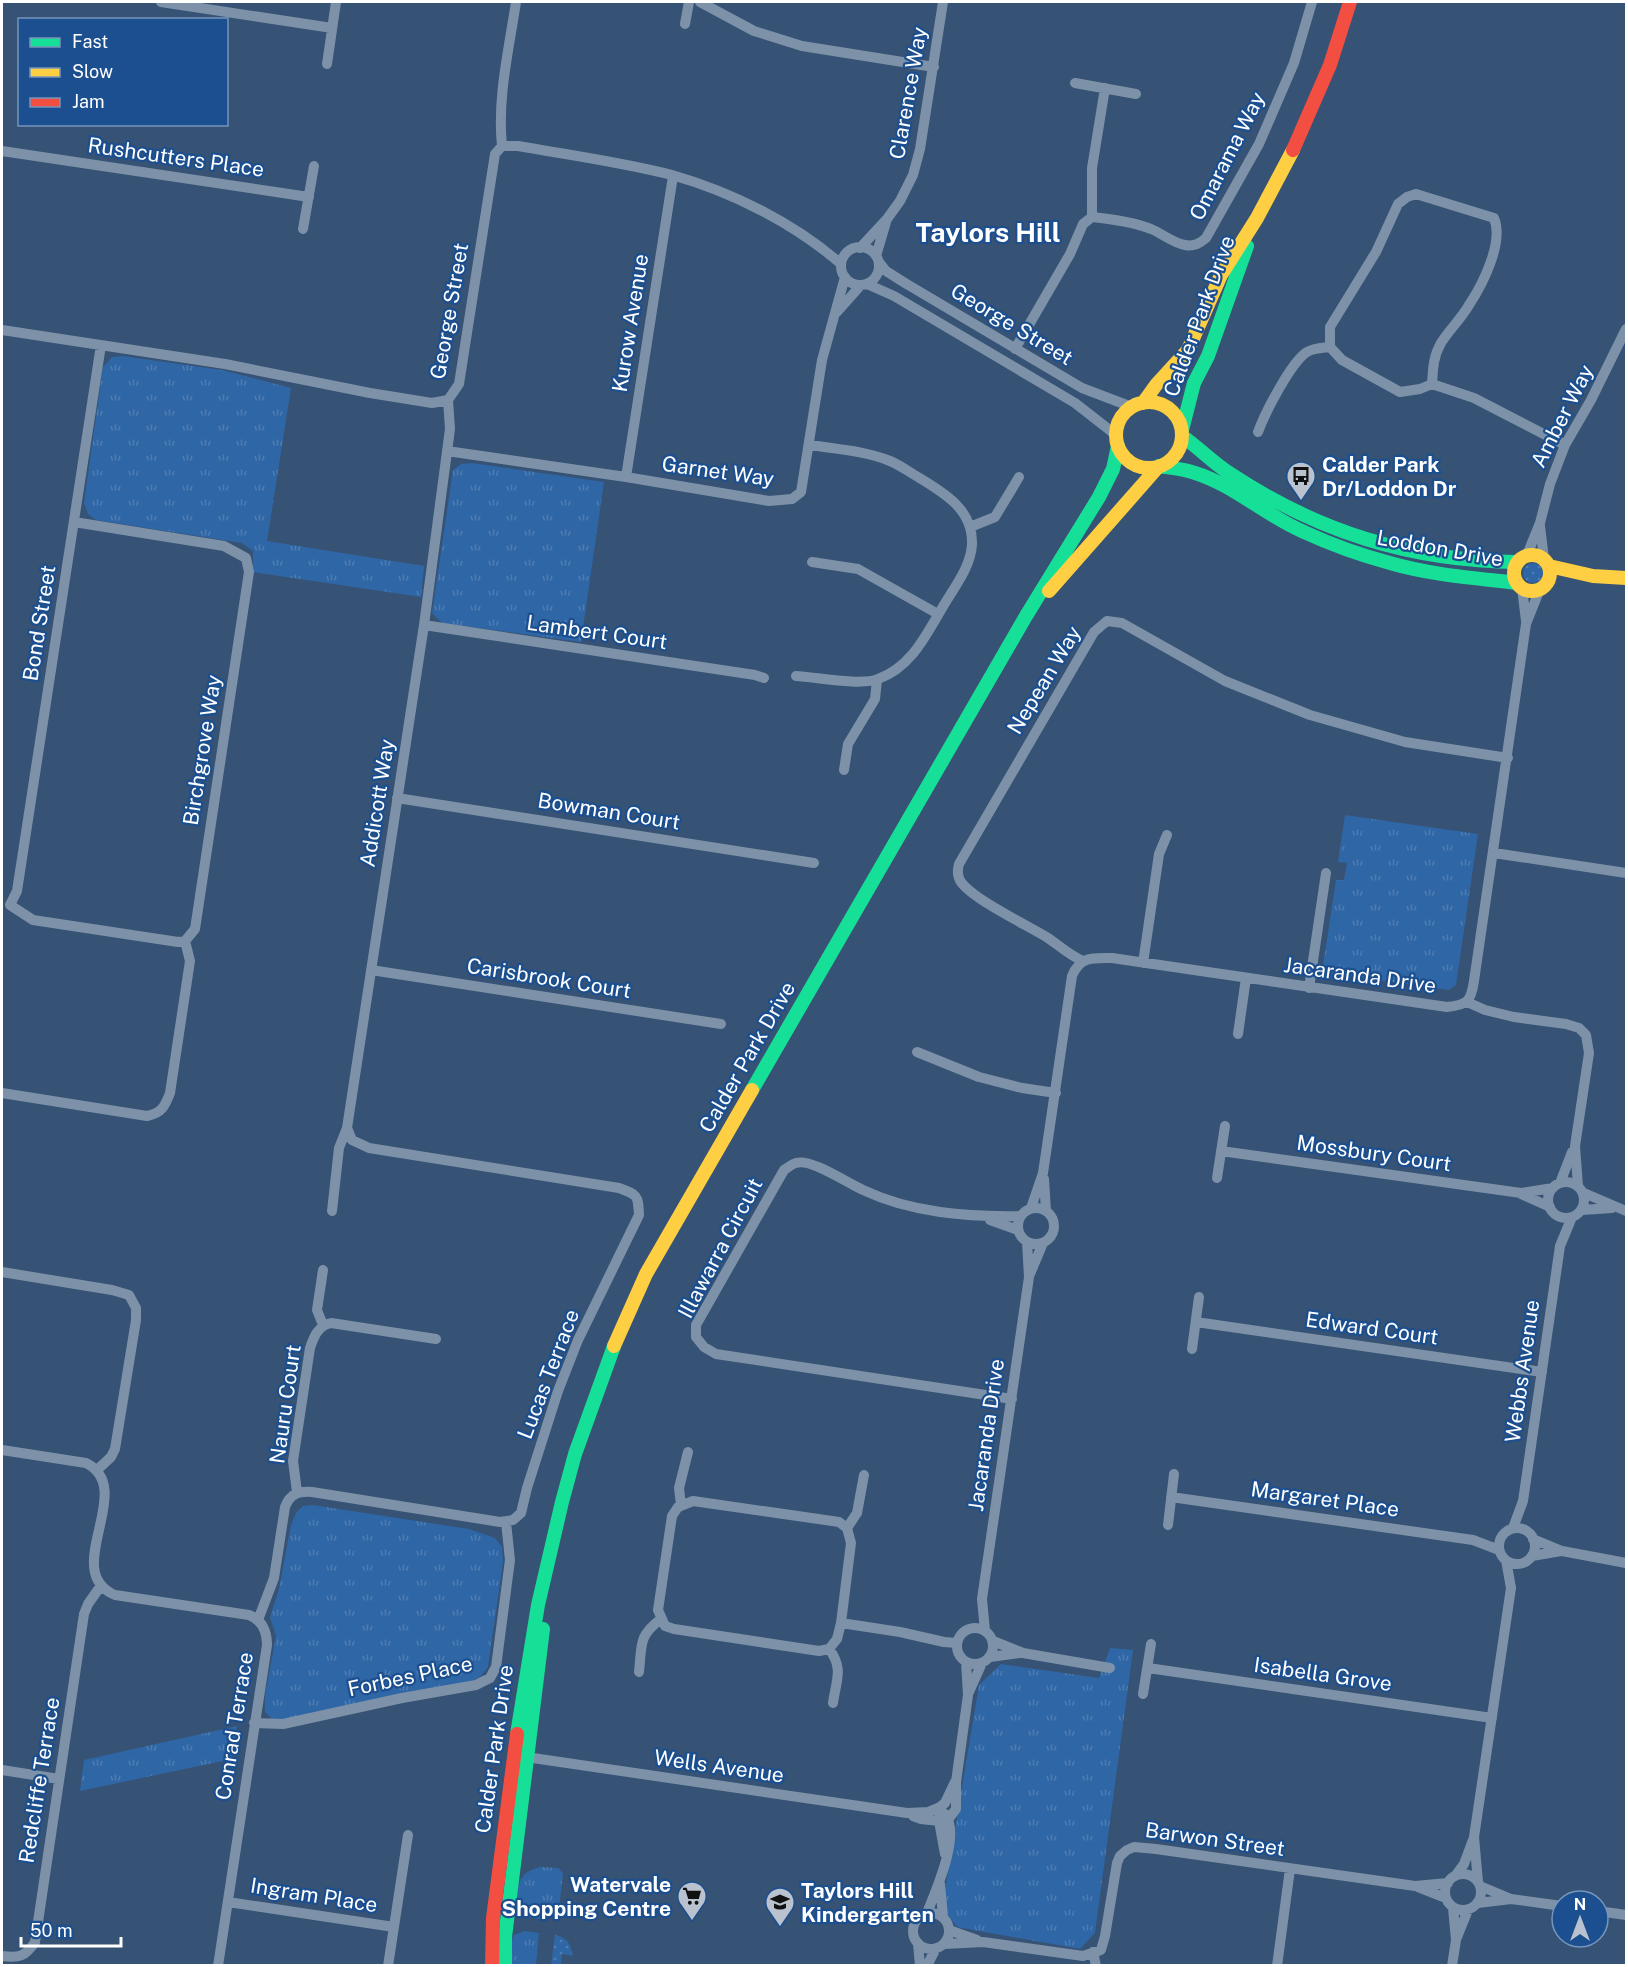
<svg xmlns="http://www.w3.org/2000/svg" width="1628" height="1967" font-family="'Public Sans',sans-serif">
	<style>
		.grass { fill: url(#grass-tufts) }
		.garden { fill: url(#garden-dots) }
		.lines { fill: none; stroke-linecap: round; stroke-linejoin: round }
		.street { stroke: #7d92a8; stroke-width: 10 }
		.fast { stroke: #16e098; stroke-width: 14 }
		.slow { stroke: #ffcf43; stroke-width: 14 }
		.jam { stroke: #f24e42; stroke-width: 14 }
		.labels { text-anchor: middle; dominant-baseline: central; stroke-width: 4.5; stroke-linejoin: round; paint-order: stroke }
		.street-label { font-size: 21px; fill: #fff; stroke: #1b4f8f }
		.poi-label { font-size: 21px; font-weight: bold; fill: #fff; stroke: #1b4f8f; text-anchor: start }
		.district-label { font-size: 27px; font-weight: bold; fill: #fff; stroke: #1b4f8f }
	</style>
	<defs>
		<pattern id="grass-tufts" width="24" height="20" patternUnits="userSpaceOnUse" patternTransform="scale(1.5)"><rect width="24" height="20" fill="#2f66a5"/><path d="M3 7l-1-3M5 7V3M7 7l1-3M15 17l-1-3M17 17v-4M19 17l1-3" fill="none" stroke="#4e7db2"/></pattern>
		<pattern id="garden-dots" width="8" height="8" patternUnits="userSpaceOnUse" patternTransform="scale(1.5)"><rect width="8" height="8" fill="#2f66a5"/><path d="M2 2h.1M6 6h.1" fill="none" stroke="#4e7db2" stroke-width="1.8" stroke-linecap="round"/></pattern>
	</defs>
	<rect width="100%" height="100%" fill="#365274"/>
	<path class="grass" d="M122,356l100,14 69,18 -24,153 157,25 -3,31 -168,-25v-21l-11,-8 -146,-23 -8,-6 -4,-11 19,-136 9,-10z
		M472,463l132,19 -23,160 -139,-19 -10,-10 21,-143 8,-6z
		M1345,815l133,19 -22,151 -7,5 -127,-18 14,-92h8l3,-17 -9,-1z
		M313,1505l156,24 26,9 7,9 1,15 -15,105 -8,10 -10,5 -191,40 -7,-3 -7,-7v-17l11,-59 -6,-19 9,-28 12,-64 5,-12 7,-7z
		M1110,1648l23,2 -38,283 -15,16 -123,-22 -15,-20 37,-222 22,-21 98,14z
		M237,1726l-5,33 -152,32 4,-31z
		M540,1867l18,1 5,5 -5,45 -17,-3 -1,4c-6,-1 -14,-1 -19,-6 -10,-11 -5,-31 5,-40 4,-3 10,-5 14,-6z
		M525,1931l14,2 -3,32 -26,1 2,-27 2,-4z"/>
	<path class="garden" d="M1523 573a10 10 0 1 1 20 0a10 10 0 1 1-20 0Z
		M555,1935c13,3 15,8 18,21l-11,-2 -1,11h-10z"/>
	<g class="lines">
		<path class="street" d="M161,2l171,26
			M700,2l54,29 48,15 132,21
			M685,24l4,-22
			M327,64l9,-62
			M1075,83l61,11
			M502,146c-5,-48 7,-97 14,-144
			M2,151l307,46
			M1416,194l78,24c10,24 -11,66 -25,87 -8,14 -20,25 -28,38 -8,14 -8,26 -9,41l-12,5 -20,3 -58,-32 -12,-13v-20l46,-75 22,-48 9,-7z
			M1092,217v-49l13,-80
			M303,229l11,-63
			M841 266a19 19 0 1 1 38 0a19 19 0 1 1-38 0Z
			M860,248l27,-29 13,-18 13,-26 7,-26 23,-147
			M876,256l10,-34
			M879,262l7,9 19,12 177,105 50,19
			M867,284l27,12 181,107 41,32
			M837,312l24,-27
			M2,330l223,34 145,29 62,10 16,-3 11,-16 36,-230 7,-8h16c51,9 103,16 154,29 60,17 122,48 169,89
			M1015,349l55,-95 13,-30 9,-7c20,2 41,5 59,12 12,5 22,14 34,16 9,2 15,-2 21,-7l53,-94 35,-81 18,-61
			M1432,384l42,14 91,47
			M1258,432c7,-19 33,-70 49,-80 7,-4 16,-4 23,-5
			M447,451l179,26 143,24 23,-2 9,-7 21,-132 23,-83
			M626,477l47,-301
			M1540,526l4,33
			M970,527l25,-10 24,-40
			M1527,555l13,-32 10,-39 15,-39 26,-45 35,-71
			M812,562l46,7 80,45
			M1522,588l4,33
			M424,625l331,50 9,3
			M796,676c20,1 65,10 82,3 32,-11 47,-42 63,-69 11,-20 30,-42 31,-66 1,-35 -28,-51 -54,-67 -9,-5 -18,-12 -28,-16 -24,-10 -54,-12 -80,-16
			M844,770l4,-26 27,-45 2,-19
			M397,798l417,65
			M1494,853l132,20
			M10,905l23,15 145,22 7,-1 10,-12 54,-357 -3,-14 -22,-12 -150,-24
			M10,905l7,-14 84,-546
			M1083,961c-14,-6 -23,-15 -35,-23 -21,-13 -74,-38 -87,-56 -4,-6 -4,-11 -2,-18l135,-232 13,-11 15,2 103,58 85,34 95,27 103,16
			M1143,963l16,-109 8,-19
			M371,970l350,54
			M1309,988l17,-115
			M1467,1002l18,8 29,7 52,7 13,4 7,7 3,18 -14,93 3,40
			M1238,1034l8,-56
			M917,1052l62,25 43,11 34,5
			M2,1093l145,23c15,-3 18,-10 23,-23l20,-132 -5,-20
			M1221,1151l300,42 32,-5
			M1217,1178l8,-52
			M1044,1179l2,32
			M1548 1200a18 18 0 1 1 36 0a18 18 0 1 1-36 0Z
			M1560,1183l12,-31
			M1584,1193l42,18
			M1521,1194l29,13
			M1018 1226a18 18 0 1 1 36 0a18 18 0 1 1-36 0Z
			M1031,1208l12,-35 29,-197c8,-20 21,-18 40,-18l335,49c21,-2 24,-6 27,-26l52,-357 14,-35
			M1582,1210l30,-2
			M332,1211l7,-63 8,-20 77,-503 26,-196 -2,-29
			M990,1220l28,10
			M323,1270l-6,40 6,15
			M2,1272l110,18 17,5 7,13v12l-21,129 -4,8 -14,13
			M1030,1274l13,-31
			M1196,1322l346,50
			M1192,1349l7,-52
			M1012,1399l-296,-45 -12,-7 -8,-10v-12l88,-155c3,-2 8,-6 12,-7 15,-5 51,20 67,27 49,23 104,27 158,26
			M2,1450l84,13c52,26 -27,108 29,132l134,20c13,5 18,16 18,30l-49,321
			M297,1492l-4,-31 17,-113c4,-12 8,-22 21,-25l105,16
			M1171,1497l302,43 26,10
			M693,1501l146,21 8,6 4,15 -10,80 -4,16 -8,10 -10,2 -145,-22 -9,-3 -7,-16 14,-94 6,-9z
			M681,1505l-2,-17 9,-36
			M1168,1525l6,-51
			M1499 1546a18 18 0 1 1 36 0a18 18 0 1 1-36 0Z
			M847,1528l10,-15 7,-38
			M1513,1528l10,-27 37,-255 12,-29
			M1533,1539l29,12 64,12
			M1532,1556l29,-5
			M258,1620l16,-42 11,-71c5,-13 13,-16 27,-15l188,30 13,-2 8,-7 6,-25 31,-97 20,-51 61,-125c-1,-20 -1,-20 -20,-27l-250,-40 -17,-8 -5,-12
			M841,1623l59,9 44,10 13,1
			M957 1646a18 18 0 1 1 36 0a18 18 0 1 1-36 0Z
			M985,1631l-3,-32 47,-322 -2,-35
			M993,1641l30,12 87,15
			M829,1649c15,19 7,32 4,54
			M990,1657l30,-4
			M1148,1668l344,50
			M639,1672c3,-27 -1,-36 22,-53
			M969,1692l13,-29
			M1143,1694l8,-50
			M254,1723l29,1 119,-26 74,-13 14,-7 6,-11 14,-107 -4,-38
			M526,1757l381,56 21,-1 12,-5
			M2,1770l57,9
			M913,1816l8,3 18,2 11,-4 6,-8v-27l12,-87 -2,-33
			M945,1854l-6,-33 1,-14 5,-4 10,-21
			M1445 1892a18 18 0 1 1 36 0a18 18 0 1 1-36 0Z
			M1456,1875l8,-11 9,-24
			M1478,1882l-4,-45 37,-249 -5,-28
			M940,1884l3,33
			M1480,1886l31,13 51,7
			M1418,1887l28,11
			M228,1902l166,25
			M1478,1903l33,-4
			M1598,1911l28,4
			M913 1931a18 18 0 1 1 36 0a18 18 0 1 1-36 0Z
			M927,1913c9,-23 34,-78 18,-99
			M949,1930l28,10
			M1457,1937l11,-27
			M918,1943l2,23
			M944,1944l39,-2 100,14 18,-6 4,-14 12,-73 3,-7 7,-6 7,-3 22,2 259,37 33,-3
			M1093,1952l3,14
			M2,1956c17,2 23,1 33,-14l49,-328 4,-10 12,-17
			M388,1966l20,-131
			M927,1966l9,-18
			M1277,1966l13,-97
			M1452,1966l4,-26 -3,-32"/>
		<path class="fast" d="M1182,430l12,-47 14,-27 39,-110
			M1182,436c16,11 30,26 47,37 89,59 182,88 289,89
			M1159,466c12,2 25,3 36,7 39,12 71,43 109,59 28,13 56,23 86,31 41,12 85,15 127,20
			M752,1090l274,-474 73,-119 14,-28 5,-23
			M517,1734l21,-129 24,-103 13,-48 39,-108
			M505,1966v-29l38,-308"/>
		<path class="slow" d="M1116 435a33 33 0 1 1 66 0a33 33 0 1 1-66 0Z
			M1143,403l13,-18 32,-35 33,-75 36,-57 36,-68
			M1514 573a18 18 0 1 1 36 0a18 18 0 1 1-36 0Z
			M1549,566l44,10 33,2
			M1049,591l109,-124
			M614,1346l32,-72 106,-184"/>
		<path class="jam" d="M1293,150l37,-85 20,-63
			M492,1966l1,-48 24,-184"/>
	</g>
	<defs>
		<g id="bus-pin" transform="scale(1.5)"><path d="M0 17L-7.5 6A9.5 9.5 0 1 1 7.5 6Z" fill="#b9c2ce" stroke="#1b4f8f"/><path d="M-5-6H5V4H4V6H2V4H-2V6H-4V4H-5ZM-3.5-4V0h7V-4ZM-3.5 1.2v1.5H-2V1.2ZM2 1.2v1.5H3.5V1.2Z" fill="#111"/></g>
		<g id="supermarket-pin" transform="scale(1.5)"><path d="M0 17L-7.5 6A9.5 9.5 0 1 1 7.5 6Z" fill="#b9c2ce" stroke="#1b4f8f"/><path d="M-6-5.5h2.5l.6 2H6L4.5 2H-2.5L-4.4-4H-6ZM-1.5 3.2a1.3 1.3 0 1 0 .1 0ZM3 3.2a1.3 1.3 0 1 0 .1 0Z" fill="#111"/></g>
		<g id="school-pin" transform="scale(1.5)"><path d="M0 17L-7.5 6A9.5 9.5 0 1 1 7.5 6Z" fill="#b9c2ce" stroke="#1b4f8f"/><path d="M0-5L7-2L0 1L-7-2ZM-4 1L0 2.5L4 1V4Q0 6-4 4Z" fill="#111"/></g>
	</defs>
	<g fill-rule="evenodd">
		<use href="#bus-pin" x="1301" y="476"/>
		<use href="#supermarket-pin" x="692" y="1896"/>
		<use href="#school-pin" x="780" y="1902"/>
	</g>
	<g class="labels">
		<g class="street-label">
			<text transform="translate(908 93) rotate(-80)">Clarence Way</text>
			<text transform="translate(1227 156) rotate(-63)">Omarama Way</text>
			<text transform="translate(176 157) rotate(8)">Rushcutters Place</text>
			<text transform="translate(449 311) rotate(-80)">George Street</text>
			<text transform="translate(1199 316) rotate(-70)">Calder Park Drive</text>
			<text transform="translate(630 323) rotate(-81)">Kurow Avenue</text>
			<text transform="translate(1012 324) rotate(31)">George Street</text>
			<text transform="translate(1562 416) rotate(-63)">Amber Way</text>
			<text transform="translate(718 471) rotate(8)">Garnet Way</text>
			<text transform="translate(1440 548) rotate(10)">Loddon Drive</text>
			<text transform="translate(39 623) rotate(-81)">Bond Street</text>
			<text transform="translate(597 632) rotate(8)">Lambert Court</text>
			<text transform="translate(1044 680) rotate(-59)">Nepean Way</text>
			<text transform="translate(202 750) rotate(-81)">Birchgrove Way</text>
			<text transform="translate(377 803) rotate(-81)">Addicott Way</text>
			<text transform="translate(609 811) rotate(9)">Bowman Court</text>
			<text transform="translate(1360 975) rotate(8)">Jacaranda Drive</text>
			<text transform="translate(549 978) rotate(9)">Carisbrook Court</text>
			<text transform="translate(747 1057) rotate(-60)">Calder Park Drive</text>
			<text transform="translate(1374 1153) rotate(8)">Mossbury Court</text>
			<text transform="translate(720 1248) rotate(-62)">Illawarra Circuit</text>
			<text transform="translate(1372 1328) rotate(8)">Edward Court</text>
			<text transform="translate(1522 1371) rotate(-82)">Webbs Avenue</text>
			<text transform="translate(548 1374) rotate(-69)">Lucas Terrace</text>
			<text transform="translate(285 1404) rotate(-82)">Nauru Court</text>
			<text transform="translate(986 1435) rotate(-82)">Jacaranda Drive</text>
			<text transform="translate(1325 1499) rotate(8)">Margaret Place</text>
			<text transform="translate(1323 1674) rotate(8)">Isabella Grove</text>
			<text transform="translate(410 1676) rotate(-12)">Forbes Place</text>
			<text transform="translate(234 1726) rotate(-81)">Conrad Terrace</text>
			<text transform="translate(494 1749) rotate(-82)">Calder Park Drive</text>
			<text transform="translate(719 1766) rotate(8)">Wells Avenue</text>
			<text transform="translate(39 1780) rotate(-81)">Redcliffe Terrace</text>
			<text transform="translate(1215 1839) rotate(8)">Barwon Street</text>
			<text transform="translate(314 1895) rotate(9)">Ingram Place</text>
		</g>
		<g class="poi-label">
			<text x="1322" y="464">Calder Park<tspan x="1322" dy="24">Dr/Loddon Dr</tspan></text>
			<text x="671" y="1884" text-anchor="end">Watervale<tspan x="671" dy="24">Shopping Centre</tspan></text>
			<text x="801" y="1890">Taylors Hill<tspan x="801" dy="24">Kindergarten</tspan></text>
		</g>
		<g class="district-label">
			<text x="988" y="232">Taylors Hill</text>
		</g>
	</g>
	<rect width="1628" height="1967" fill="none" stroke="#ffffff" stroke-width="6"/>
	<rect x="18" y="18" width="210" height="108" fill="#1b4f8f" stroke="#7695bc" stroke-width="1.5"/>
	<rect x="30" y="38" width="30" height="9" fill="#16e098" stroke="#7695bc" stroke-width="1.5"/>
	<text x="72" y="48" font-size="18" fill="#ffffff">Fast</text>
	<rect x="30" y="68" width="30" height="9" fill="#ffcf43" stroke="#7695bc" stroke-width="1.5"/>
	<text x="72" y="78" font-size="18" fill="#ffffff">Slow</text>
	<rect x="30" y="98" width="30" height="9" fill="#f24e42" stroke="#7695bc" stroke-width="1.5"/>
	<text x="72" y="108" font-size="18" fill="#ffffff">Jam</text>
	<g transform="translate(1580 1919)"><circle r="28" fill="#1b4f8f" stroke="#7695bc" stroke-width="1.5"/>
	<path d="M0-4.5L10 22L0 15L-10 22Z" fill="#b9c2ce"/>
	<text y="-9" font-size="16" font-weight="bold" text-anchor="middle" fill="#ffffff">N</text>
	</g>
	<path d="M21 1937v9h100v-9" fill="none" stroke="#ffffff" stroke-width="3"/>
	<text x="30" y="1937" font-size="18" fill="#ffffff" stroke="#1b4f8f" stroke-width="4.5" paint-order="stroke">50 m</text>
</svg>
